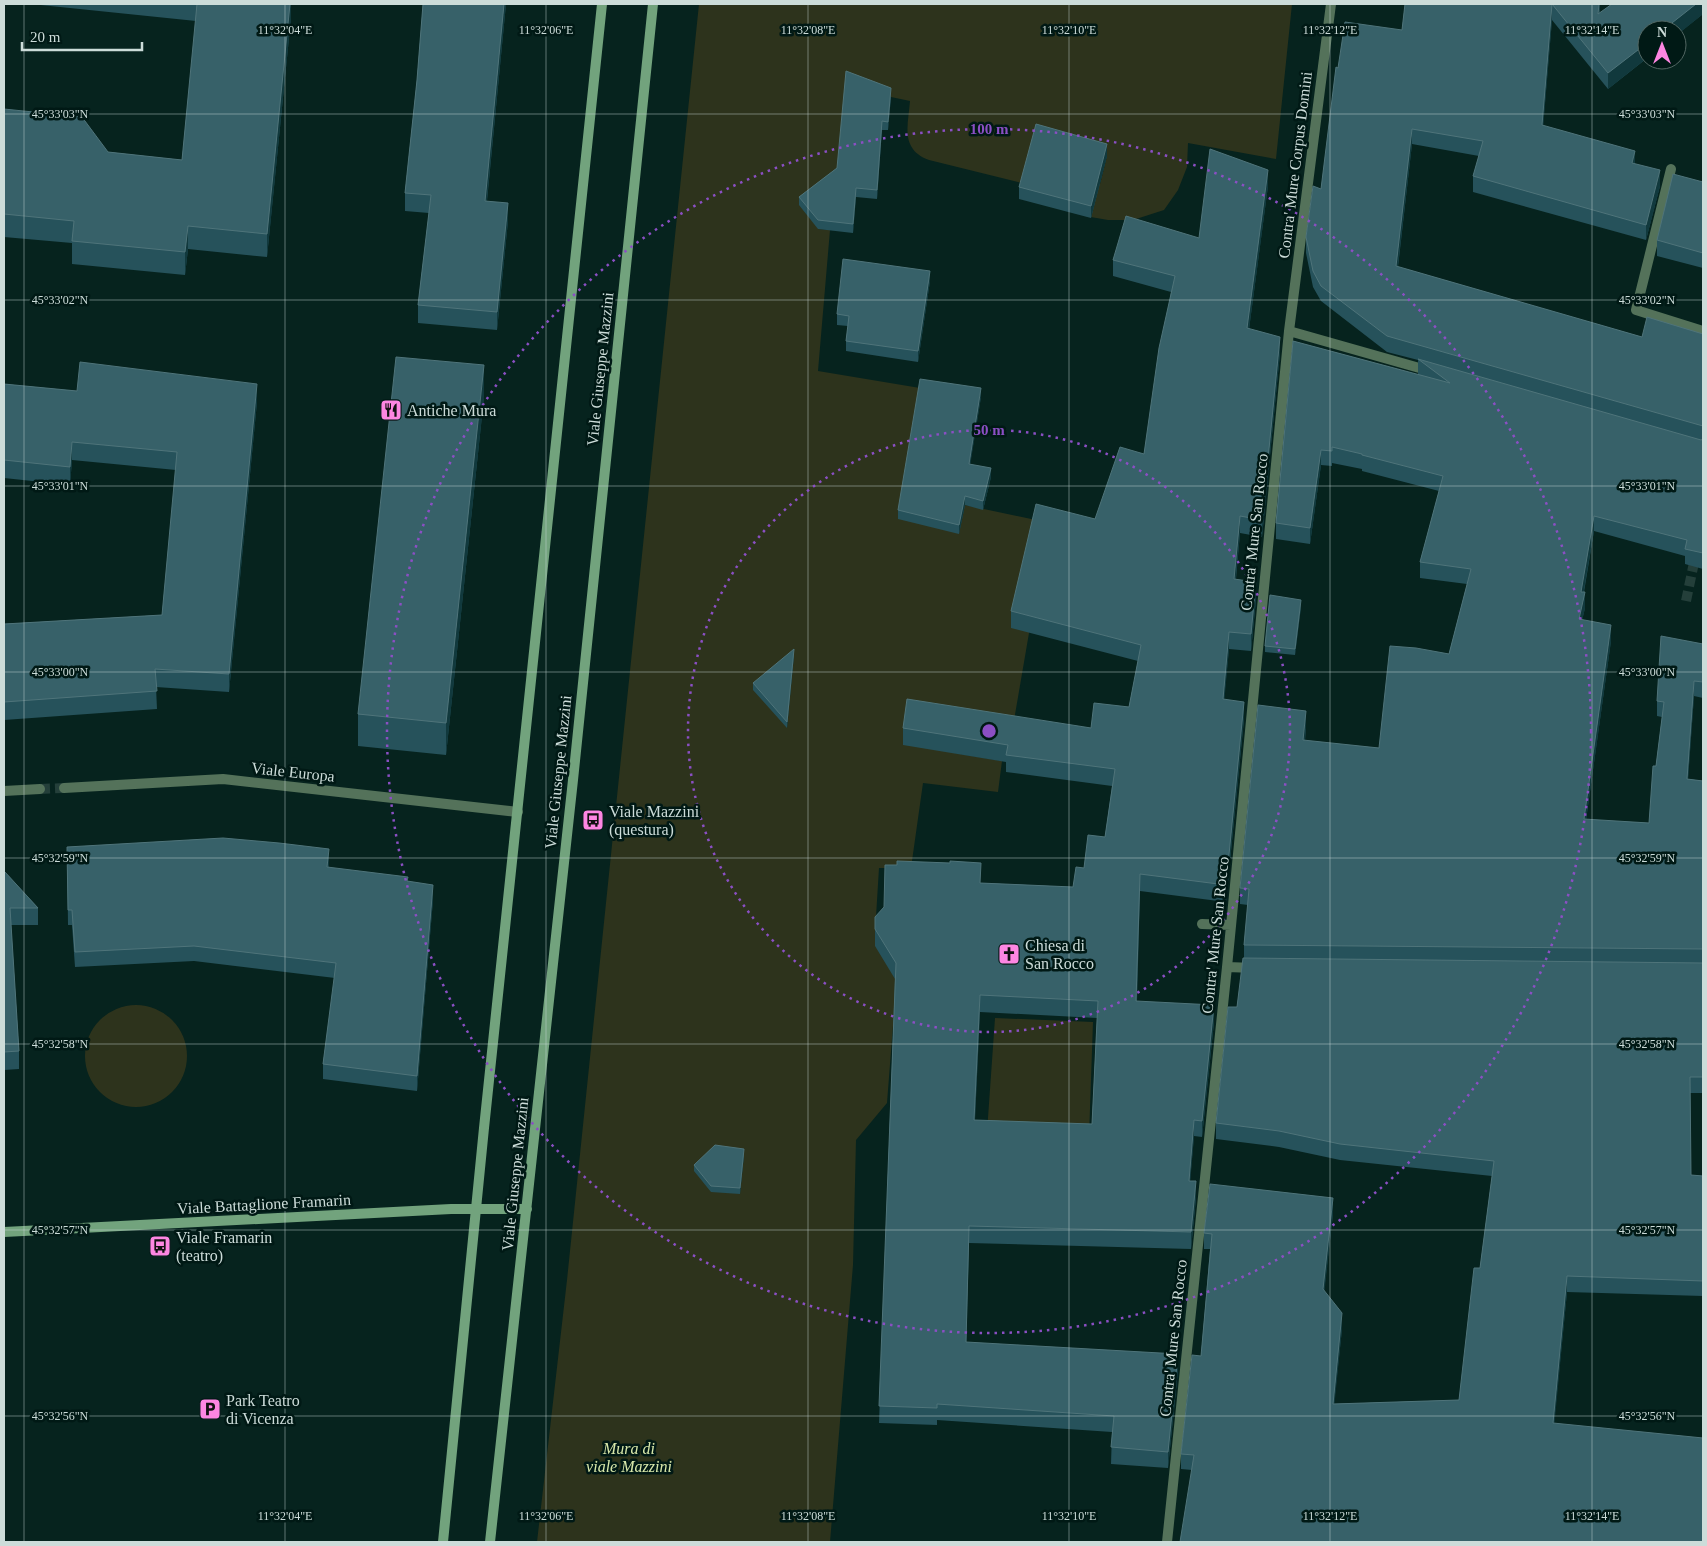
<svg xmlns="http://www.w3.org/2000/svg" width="1707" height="1546" font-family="Georgia,serif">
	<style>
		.green { fill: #2d331c }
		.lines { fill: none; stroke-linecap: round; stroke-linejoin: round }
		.street-tunnel { stroke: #243f3a; stroke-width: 10; stroke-dasharray: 10 5; stroke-linecap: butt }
		.street { stroke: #54725a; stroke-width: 10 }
		.secondary { stroke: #72a37d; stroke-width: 10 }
		.wall { fill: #26525b; fill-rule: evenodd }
		.shaded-wall { fill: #11393d }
		.building { fill: #376169; stroke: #4f747a; fill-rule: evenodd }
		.ticks { fill: none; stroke: #ccdcd9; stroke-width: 1; stroke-opacity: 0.45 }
		.ring { fill: none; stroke: #8b4fc4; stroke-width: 2.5; stroke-dasharray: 2.5 5 }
		.labels { text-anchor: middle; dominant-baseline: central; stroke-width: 5; stroke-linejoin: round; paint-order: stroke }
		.street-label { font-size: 16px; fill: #ccdcd9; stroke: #001915 }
		.poi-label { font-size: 16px; fill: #ccdcd9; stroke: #001915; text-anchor: start }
		.park-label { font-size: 16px; font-style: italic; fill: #d8e8aa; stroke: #001915 }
		.ticks-label { font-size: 12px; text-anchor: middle; fill: #ccdcd9; stroke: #001915; stroke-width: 5; stroke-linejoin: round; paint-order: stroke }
		.centre { fill: #8b4fc4; stroke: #001915; stroke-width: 2.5 }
		.ring-label { font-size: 15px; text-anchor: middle; font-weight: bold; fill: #8b4fc4; stroke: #001915; stroke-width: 5; stroke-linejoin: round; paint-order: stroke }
	</style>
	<rect width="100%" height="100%" fill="#06231e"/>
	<path class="green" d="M699,4h593l-16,155 -88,-16 -1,24 -9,23 -14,20 -31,10h-25l-23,-4 8,-32h7l7,-28 -85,27 -93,-23c-29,-11 -21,-34 -19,-59l-19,-4 -44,-17 -12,109 -17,40 12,1 -12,141 102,17 45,117 71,15 -7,113 -17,99 -57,21 47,8 -4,31 -75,-9 -12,85h-32l-4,65 24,31 -3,23 -9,116 -31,37 -3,125 -23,277h-293l30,-262z
		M85 1056a51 51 0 1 1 102 0a51 51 0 1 1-102 0Z
		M995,1018l98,4 -4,115 -102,-5z"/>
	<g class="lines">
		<path class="street-tunnel" d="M1686,601l10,-48
			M40,789l24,-1"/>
		<path class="street" d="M1671,169l-35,141 67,21
			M1289,331l141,40
			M64,788l159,-9 295,33
			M4,791l36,-2
			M1202,924l29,1
			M1227,967l28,1
			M1167,1542l60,-575 62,-636 42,-327"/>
		<path class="secondary" d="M4,1232l447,-23h76
			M443,1542l41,-414 118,-1124
			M490,1542l83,-762 80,-776"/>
	</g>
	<path class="wall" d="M31,4h260v14l-24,239 -79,-8 -3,26 -113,-11v-21l-68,-6v-128l104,43 74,8 14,-139z
		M423,4h83l-19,197 21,20 -11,109 -79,-7v-18l11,-92 -24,-2v-18l12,-113z
		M1405,4h195v9l103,-9v10l-95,75 -56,-69 -9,106 92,38 25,22 -14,54 -173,-48v-16l6,-20 -67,-12 -14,123 244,70 61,-3v235l-18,-5v-8l-91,-25 -10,61 1,16 -3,12 29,21 -25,179 63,3 13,-106 -5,-1v-15l46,-57v54l-9,-2 -6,83 15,2v312h-13l1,82 12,1v120l-136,-4 -13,131 -362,47 -11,-1v-15l20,-98 9,-107h-6v-16l129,-19 -9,77 18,38 -8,75 125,-4 21,-132 12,-92 -152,-16 -61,-13 -63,-8v-16l21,-116 7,-49v-13l4,-40 -8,-1v-16l66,-161 -1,14 74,7 70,-94 18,-70 -47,-6v-16l19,-71 -77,-20v-2l-30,-6v3l-11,-1 -11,79 -34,-5v-16l17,-182 125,34v-15l-31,-8 -66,-51 -8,-14 -7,-34v-16l15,-48 17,-121 64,-38z
		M891,97l-3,33h-6l-5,69 -21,-2 -3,36 -35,-4 -19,-24v-8l38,-29z
		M1107,156l-16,62 -72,-19v-12z
		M1703,182v86l-46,-12v-16z
		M1268,186l-19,143 31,24 -18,184 -22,-4 -4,46 20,20 -5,52 -22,-2 -5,50 20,20 -18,183 -86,-11 -3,110 77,21 -12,115 -8,-1 -4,45 6,17 -5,51 -222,-6 -3,99 212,28 -10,98 -57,-4 1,-32 -175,-12v5l-58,-2 16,-444 -20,-33v-17l106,-46 92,4 11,-19 21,-31 7,-51 -106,-14v-10l-103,-17v-17h188l38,-21 9,-46 -127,-33v-17l84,-92 49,-65 27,-162 -58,-16v-16l86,-22zM980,1012l117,6 -5,106 -117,-4z
		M930,281l-12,81 -72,-11v-10l2,-15 -11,-1v-11z
		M4,384l73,7 180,11 -28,290 -73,-5 1,22 -153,11v-96l158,-9 14,-145 -104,-10 -2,25 -66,-7z
		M484,397l-38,358 -88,-9v-32z
		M981,397l-11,67 21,13 -8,33 -18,-5 -6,29 -61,-15v-9z
		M1301,607l-6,48 -30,-3v-6z
		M794,655l-7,73 -34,-38v-7z
		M67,847l262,17v4l79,13 25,19 -16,191 -94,-12v-15l12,-86 -141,-17 -119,6 -3,-42h-4z
		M4,872l34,36v17h-27l8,126v18l-15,1z
		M744,1155l-4,39 -29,-2 -17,-21v-6z"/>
	<path class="shaded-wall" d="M290,4h1v14l-24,239v-23z
		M504,4h2l-21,215v-18z
		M1552,4v16l-10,121v-16z
		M1599,4h1l-2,26v-16z
		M1696,4h7v10l-26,21v-5h-14z
		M1647,43v15l-39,31v-16z
		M891,88v9l-3,33v-8z
		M882,121v9l-5,69v-9z
		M1412,129v15l-16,138v-16z
		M1107,144v12l-16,62v-12z
		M1635,151v16l-3,-4z
		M1268,170v16l-21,159v-17z
		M1660,170v16l-14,54v-15z
		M856,188v9l-3,36v-9z
		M508,203v18l-11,109v-18z
		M188,226v23l-3,26v-23z
		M930,271v10l-12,81v-11z
		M1280,337v16l-18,184v-17z
		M484,365v32l-38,358v-32z
		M257,384v18l-28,290v-18z
		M981,388v9l-12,76v-9z
		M72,442v18l-2,25v-18z
		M1321,450v15l-11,79v-16z
		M991,468v9l-8,33v-9z
		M965,496v9l-6,29v-9z
		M1240,516v17l-6,62v-16z
		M1594,516v15l-13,76v-15z
		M1256,582v17l-5,52v-17z
		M1585,592v16l-6,27v-16z
		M1301,600v7l-6,48v-6z
		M1611,625v16l-27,194v-16z
		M1229,632v17l-6,67v-17z
		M794,649v6l-7,73v-6z
		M1694,681v15l-7,99v-16z
		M1244,702v17l-18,183v-17z
		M1306,711v16l-3,29v-16z
		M329,849v15l-2,19v-16z
		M1140,874v17l-4,126v-16z
		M433,885v15l-16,191v-15z
		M980,995v17l-6,124v-16z
		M1214,1005v17l-12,115v-16z
		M1194,1120v16l-5,61v-16z
		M744,1149v6l-4,39v-6z
		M1196,1181v17l-5,51v-17z
		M1333,1198v16l-10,91v-16z
		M969,1226v17l-3,116v-17z
		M1567,1276v16l-14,147v-16z
		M1342,1313v16l-9,90v-15z
		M1178,1354v16l-10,98v-16z"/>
	<path class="building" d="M197,4h93l-23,230 -79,-8 -3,26 -113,-11 2,-20 -70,-7v-105l78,8 26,35 74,8z
		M423,4h81l-19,197 23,2 -11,109 -79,-7 13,-110 -26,-2 12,-113z
		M1405,4h194l-1,10 14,-10h84l-33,26h-16v13l-39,30 -56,-69 -10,121 93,26 -3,12 28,7 -14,55 -173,-49 10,-35 -71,-12 -16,137 246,71 5,-20 56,17v92l-316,-90 -66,-50 -8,-15 -7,-34 7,-51 8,3 15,-122 2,1 7,-46 57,8z
		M846,71l45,17 -3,34 -6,-1 -5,69 -21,-2 -3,36 -35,-4 -19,-23 38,-29z
		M1036,124l71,20 -16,62 -72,-19z
		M1210,149l58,21 -21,158 33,9 -18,183 -22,-4 -6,63 22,3 -5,52 -22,-2 -6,67 21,3 -18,183 -86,-11 -4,127 78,4 -12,116 -8,-1 -5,61h7l-5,51 -222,-6 -3,116 212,12 -10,98 -57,-5 3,-31 -177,-12v4l-58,-2 17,-443 -21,-34v-12l9,-10 1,-42h12v-4l53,2v-2l31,2 -1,20 93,4 3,-20 8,1 4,-33 17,2 10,-68 -109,-14 2,-10 -105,-17 4,-29 184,29 3,-25 35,4 12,-62 -130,-34 25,-107 59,15 25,-72 24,7 15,-106 16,-72 -62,-16 13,-44 73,22zM980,995l118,6 -6,123 -118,-4z
		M1673,174l30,8v71l-46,-13z
		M843,259l87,12 -12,80 -72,-10 3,-25 -12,-2z
		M1293,341l157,42 -32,-24 283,81 2,-1v114l-18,-4 2,-9 -93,-24 -13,76h4l-6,27 32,6 -27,194 65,4 4,-57h3l8,-64 -7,-1 4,-65 42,8v38l-9,-1 -7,98 16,2v168l-459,-4 5,-56 -9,-1 18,-183 48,6 -3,29 76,8 11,-102 26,2 33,6 22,-85 -51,-7 23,-86 -81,-21v-1l-30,-7v4l-11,-1 -11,78 -34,-5z
		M396,357l88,8 -38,358 -88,-9z
		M80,362l177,22 -28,290 -74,-5 2,22 -153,11v-78l158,-9 15,-163 -105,-10 -2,25 -66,-7v-76l73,7z
		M920,379l61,9 -12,76 22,4 -8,33 -18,-5 -6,29 -61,-15z
		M1270,595l31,5 -6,49 -30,-3z
		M794,649l-7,73 -34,-39z
		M223,838l56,5 50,6 -2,18 81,10 -1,4 26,4 -16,191 -94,-12 13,-101 -142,-17 -119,6 -3,-42h-4l-1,-63z
		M4,872h1l33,36h-28l9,143 -15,1z
		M1243,958l460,5v114h-13l1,98 12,1v105l-136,-5 -14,147 150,15v104h-523l14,-87 -13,-1 11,-99 9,1 11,-122 -8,-1 6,-49 123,14 -10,91 19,24 -9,91 126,-4 15,-132h6l14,-107 -154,-17 -61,-13 -63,-8 12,-116h9z
		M715,1145l29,4 -4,39 -29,-2 -17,-21z"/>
	<path class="ticks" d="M24,4v1538M285,4v1538M546,4v1538M808,4v1538M1069,4v1538M1330,4v1538M1592,4v1538M4,114h1699M4,300h1699M4,486h1699M4,672h1699M4,858h1699M4,1044h1699M4,1230h1699M4,1416h1699"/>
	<g class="ring">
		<circle cx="989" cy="731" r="301"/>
		<circle cx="989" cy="731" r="602"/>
	</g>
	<defs>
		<g id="restaurant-square" transform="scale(1.125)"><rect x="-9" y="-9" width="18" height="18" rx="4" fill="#fd86e2" stroke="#001915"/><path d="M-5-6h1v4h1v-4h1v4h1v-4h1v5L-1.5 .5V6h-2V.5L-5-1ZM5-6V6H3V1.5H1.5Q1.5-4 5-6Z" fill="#111"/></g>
		<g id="bus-square" transform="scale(1.125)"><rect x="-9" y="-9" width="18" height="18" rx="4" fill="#fd86e2" stroke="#001915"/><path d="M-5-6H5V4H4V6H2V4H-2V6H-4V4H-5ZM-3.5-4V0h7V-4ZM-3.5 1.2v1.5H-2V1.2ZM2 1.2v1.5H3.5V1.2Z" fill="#111"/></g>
		<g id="church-square" transform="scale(1.125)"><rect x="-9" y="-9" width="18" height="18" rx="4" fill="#fd86e2" stroke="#001915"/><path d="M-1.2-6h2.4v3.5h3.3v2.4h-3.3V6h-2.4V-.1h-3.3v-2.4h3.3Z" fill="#111"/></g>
		<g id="parking-square" transform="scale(1.125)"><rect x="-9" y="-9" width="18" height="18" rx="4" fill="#fd86e2" stroke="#001915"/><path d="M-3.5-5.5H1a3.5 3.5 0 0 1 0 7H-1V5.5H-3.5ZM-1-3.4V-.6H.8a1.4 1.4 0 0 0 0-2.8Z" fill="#111"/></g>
	</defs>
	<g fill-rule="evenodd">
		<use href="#restaurant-square" x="391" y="410"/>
		<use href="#bus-square" x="593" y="820"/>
		<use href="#church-square" x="1009" y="954"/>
		<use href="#bus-square" x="160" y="1246"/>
		<use href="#parking-square" x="210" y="1409"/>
	</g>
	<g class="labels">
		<g class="street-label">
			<text transform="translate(1295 165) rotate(-83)">Contra' Mure Corpus Domini</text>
			<text transform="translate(600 369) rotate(-84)">Viale Giuseppe Mazzini</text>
			<text transform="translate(1254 532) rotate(-84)">Contra' Mure San Rocco</text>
			<text transform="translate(293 772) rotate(6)">Viale Europa</text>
			<text transform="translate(558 772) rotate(-84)">Viale Giuseppe Mazzini</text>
			<text transform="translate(1215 935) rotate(-84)">Contra' Mure San Rocco</text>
			<text transform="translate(515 1174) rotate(-84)">Viale Giuseppe Mazzini</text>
			<text transform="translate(264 1204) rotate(-3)">Viale Battaglione Framarin</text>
			<text transform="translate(1173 1338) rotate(-84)">Contra' Mure San Rocco</text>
		</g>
		<g class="poi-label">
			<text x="407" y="410">Antiche Mura</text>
			<text x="609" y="811">Viale Mazzini<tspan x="609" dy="18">(questura)</tspan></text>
			<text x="1025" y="945">Chiesa di<tspan x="1025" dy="18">San Rocco</tspan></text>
			<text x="176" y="1237">Viale Framarin<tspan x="176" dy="18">(teatro)</tspan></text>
			<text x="226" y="1400">Park Teatro<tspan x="226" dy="18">di Vicenza</tspan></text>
		</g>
		<g class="park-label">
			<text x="629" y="1448">Mura di<tspan x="629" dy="18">viale Mazzini</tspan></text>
		</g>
	</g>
	<g class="ticks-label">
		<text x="285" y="34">11°32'04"E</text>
		<text x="546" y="34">11°32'06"E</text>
		<text x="808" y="34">11°32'08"E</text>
		<text x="1069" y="34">11°32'10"E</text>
		<text x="1330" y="34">11°32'12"E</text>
		<text x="1592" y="34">11°32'14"E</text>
		<text x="60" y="118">45°33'03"N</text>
		<text x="1647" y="118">45°33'03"N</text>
		<text x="60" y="304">45°33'02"N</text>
		<text x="1647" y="304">45°33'02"N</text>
		<text x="60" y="490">45°33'01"N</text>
		<text x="1647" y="490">45°33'01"N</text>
		<text x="60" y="676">45°33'00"N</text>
		<text x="1647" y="676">45°33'00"N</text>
		<text x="60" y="862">45°32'59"N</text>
		<text x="1647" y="862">45°32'59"N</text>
		<text x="60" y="1048">45°32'58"N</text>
		<text x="1647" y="1048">45°32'58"N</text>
		<text x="60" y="1234">45°32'57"N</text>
		<text x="1647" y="1234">45°32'57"N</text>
		<text x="60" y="1420">45°32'56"N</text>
		<text x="1647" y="1420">45°32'56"N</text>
		<text x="285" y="1520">11°32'04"E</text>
		<text x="546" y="1520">11°32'06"E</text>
		<text x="808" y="1520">11°32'08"E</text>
		<text x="1069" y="1520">11°32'10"E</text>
		<text x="1330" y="1520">11°32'12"E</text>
		<text x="1592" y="1520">11°32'14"E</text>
	</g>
	<circle cx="989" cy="731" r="8" class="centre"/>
	<g class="ring-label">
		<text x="989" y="134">100 m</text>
		<text x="989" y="435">50 m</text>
	</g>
	<rect width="1707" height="1546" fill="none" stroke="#ccdcd9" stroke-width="10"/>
	<g transform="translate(1662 45)"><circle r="24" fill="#001915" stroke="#526763"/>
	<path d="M0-4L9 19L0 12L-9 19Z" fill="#fd86e2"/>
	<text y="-8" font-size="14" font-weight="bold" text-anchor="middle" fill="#ccdcd9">N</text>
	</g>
	<path d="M22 42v8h120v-8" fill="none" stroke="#ccdcd9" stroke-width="2.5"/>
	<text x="30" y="42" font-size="15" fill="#ccdcd9" stroke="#001915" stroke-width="4" paint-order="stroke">20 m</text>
</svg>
